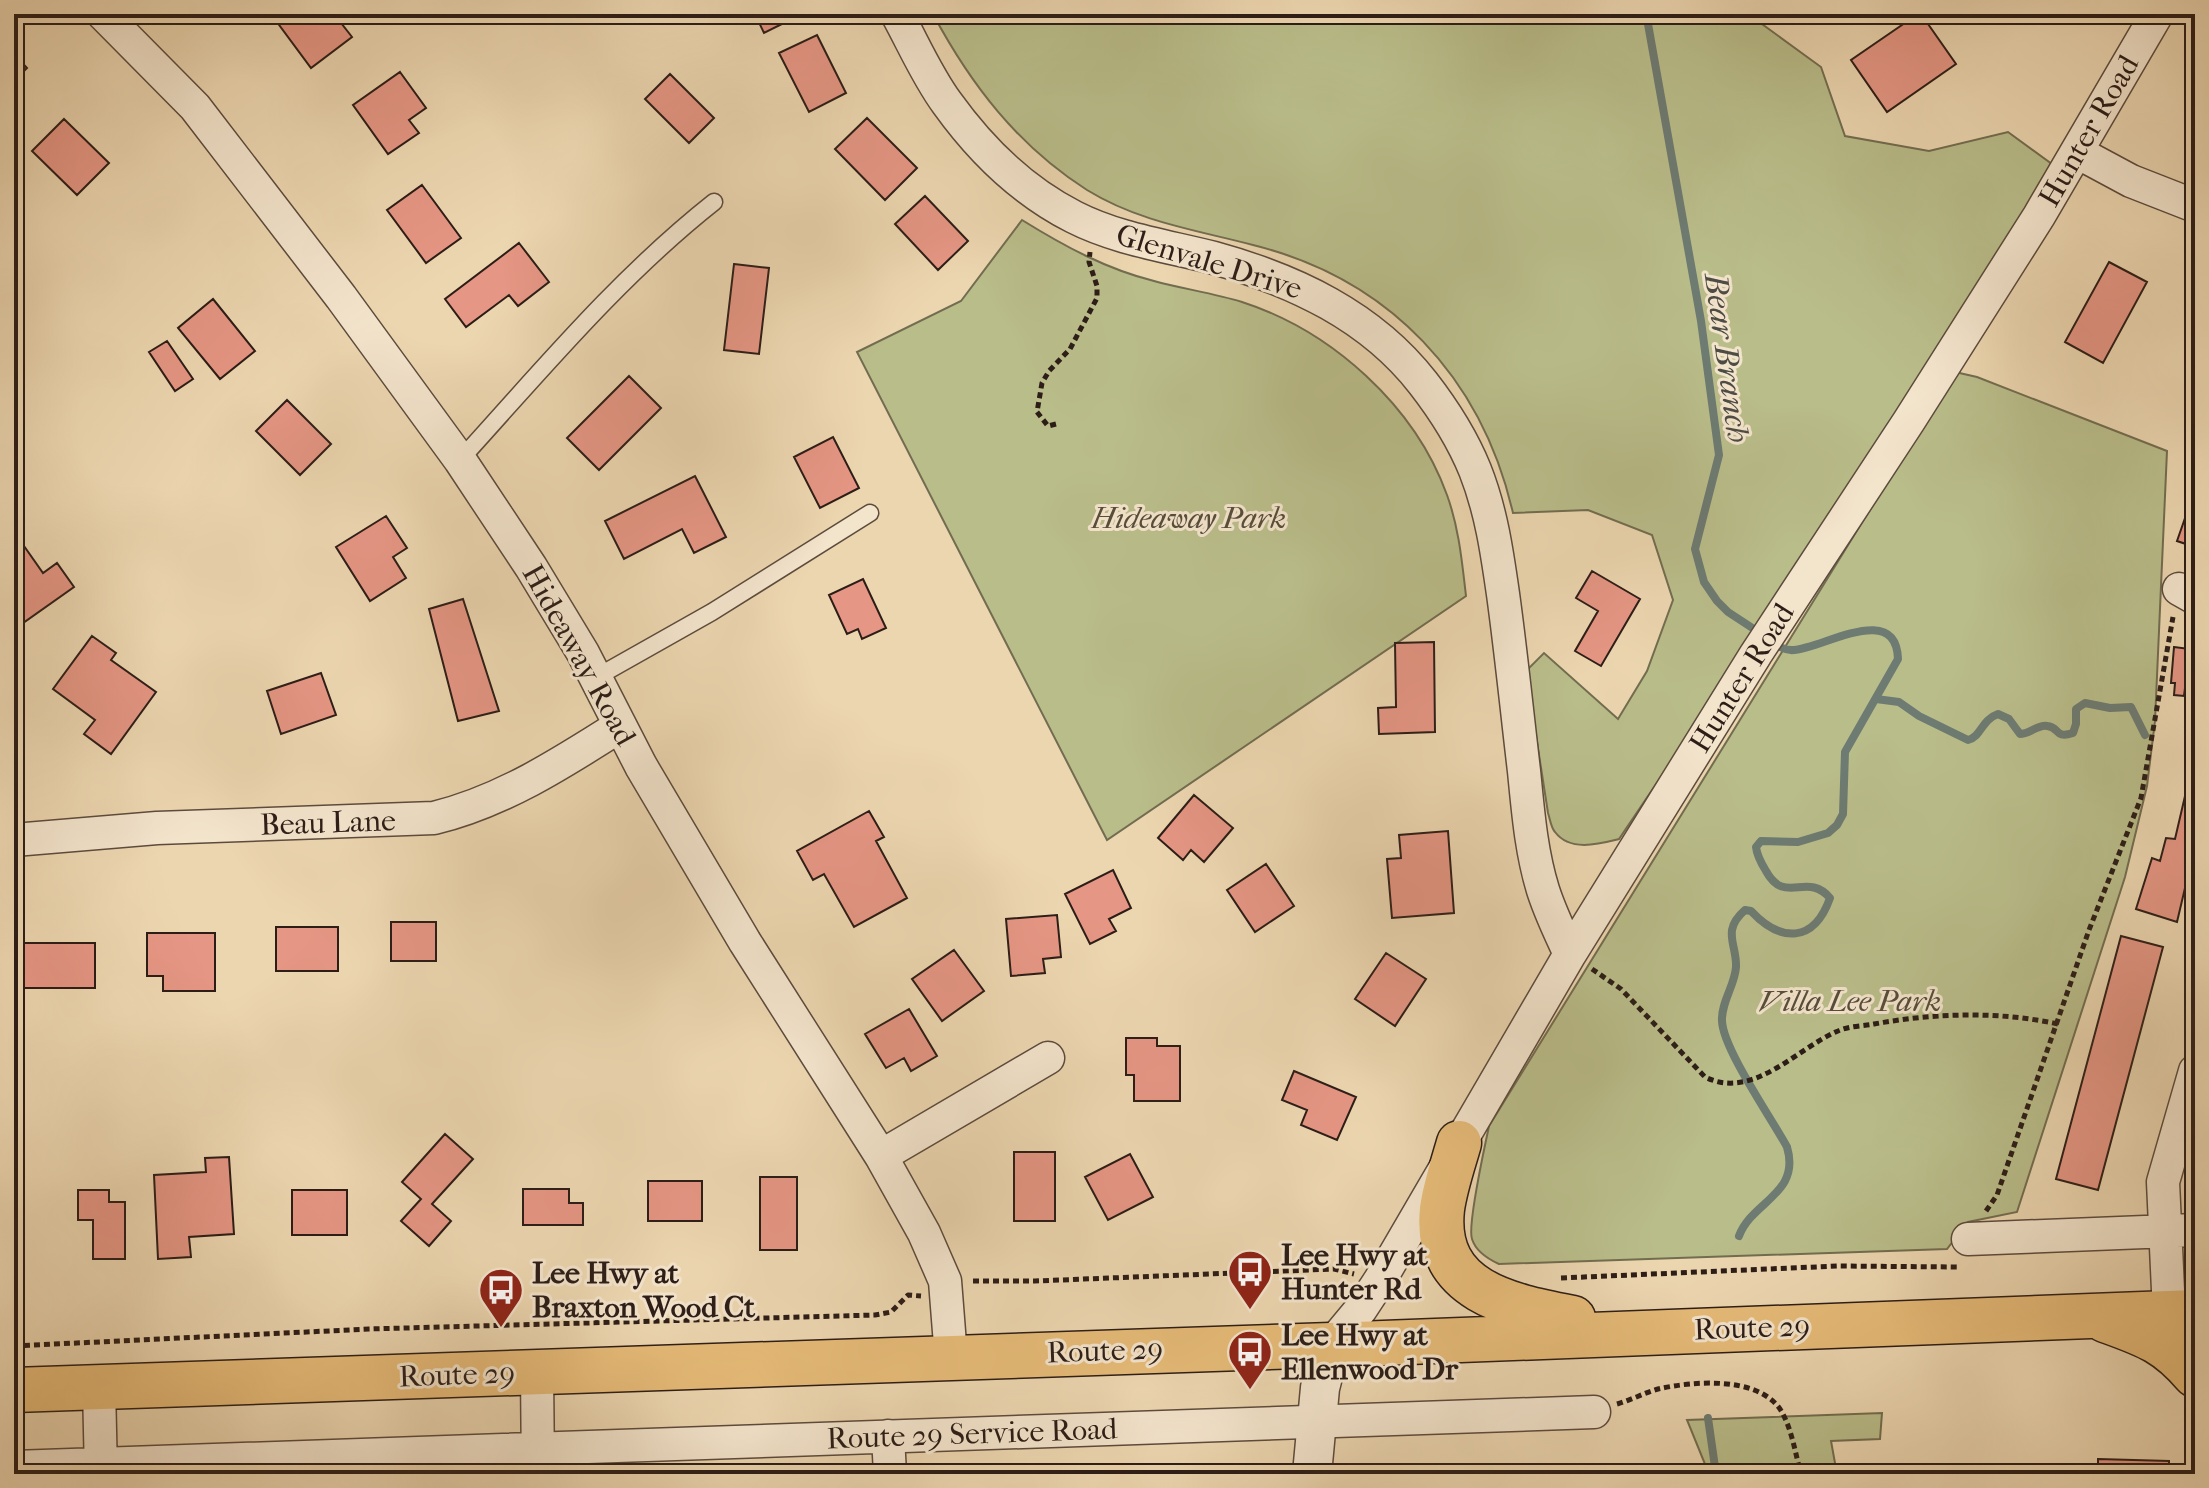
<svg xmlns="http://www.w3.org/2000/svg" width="2209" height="1488" font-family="'IM FELL French Canon',serif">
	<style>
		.green { fill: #b9bd8a; stroke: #726d50; stroke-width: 2 }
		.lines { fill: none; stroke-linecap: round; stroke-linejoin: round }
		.stream { stroke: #6d7b72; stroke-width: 8 }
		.building { fill: #e59684; stroke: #2c1d17; stroke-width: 2 }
		.service-casing { stroke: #5c4b3d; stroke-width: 19 }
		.minor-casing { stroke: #5c4b3d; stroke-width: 35 }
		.tertiary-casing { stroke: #5c4b3d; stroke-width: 41 }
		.primary-casing { stroke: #2c1d17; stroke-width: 47 }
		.path { stroke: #2c1d17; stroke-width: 5; stroke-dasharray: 6 4; stroke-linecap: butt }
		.service { stroke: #f3e4cc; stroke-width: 16 }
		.minor { stroke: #f3e4cc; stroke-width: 32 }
		.tertiary { stroke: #f3e4cc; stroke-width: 38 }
		.primary { stroke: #e6bb78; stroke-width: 44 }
		.labels { text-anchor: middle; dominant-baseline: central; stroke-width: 6; stroke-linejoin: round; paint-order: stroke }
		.street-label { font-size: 30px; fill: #2c1d17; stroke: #f3e4cc }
		.park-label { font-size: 30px; font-style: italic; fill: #564d3a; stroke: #f3e4cc }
		.poi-label { font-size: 30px; font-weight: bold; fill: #2c1d17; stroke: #f3e4cc; text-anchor: start }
		.water-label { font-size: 32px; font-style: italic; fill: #4d4c44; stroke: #f3e4cc }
	</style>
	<rect width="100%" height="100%" fill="#ecd6b0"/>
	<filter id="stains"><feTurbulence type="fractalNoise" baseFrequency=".0025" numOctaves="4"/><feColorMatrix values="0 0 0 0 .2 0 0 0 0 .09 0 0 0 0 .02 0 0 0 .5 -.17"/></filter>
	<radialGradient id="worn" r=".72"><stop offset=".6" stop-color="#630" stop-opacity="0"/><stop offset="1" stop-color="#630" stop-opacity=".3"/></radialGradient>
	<path class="green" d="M933,14h837l-8,10 59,43 24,69 84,15 79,-19 48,35 -316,493 -121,179c-20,5 -49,13 -64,-7 -4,-4 -5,-13 -7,-19l-22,-142 18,-18 74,66 29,-48 26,-71 -21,-65 -64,-25 -75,3c-31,-135 -123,-234 -260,-268 -57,-15 -114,-23 -166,-55 -69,-44 -116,-105 -154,-176z
		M1022,220c42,26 84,49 132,61 29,8 59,12 88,21 90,29 173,104 205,193 12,33 15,67 19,101l-359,244 -250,-488 104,-51z
		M1955,372l22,5 190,74 -12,270 -8,65 -22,91 -108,335 -49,10 -21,27 -448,15c-11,-5 -23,-12 -27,-25 -5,-14 13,-93 17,-113z
		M1882,1413l-2,26 -49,2 6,33h-128l-22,-54z"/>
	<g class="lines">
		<path class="stream" d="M1650,14l-2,10 53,297 18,134 -24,94 9,33 13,19 11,11 32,21
			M1876,699l23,3 20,14 49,24c14,-4 13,-20 30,-26l11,5 11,15c9,0 19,-10 27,-8 13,1 7,13 26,7l3,-9v-15l9,-6 25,5 21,-1 14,28
			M1739,1236c13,-35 62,-42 48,-89 -15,-28 -64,-98 -65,-126 -1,-19 13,-36 14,-54 1,-23 -15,-36 9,-57l6,1c30,32 63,32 79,-13 -23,-27 -45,8 -64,-27 -5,-8 -9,-15 -10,-24l5,-6 37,1 30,-9 9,-8 6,-11 2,-62 53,-93c-2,-58 -74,-11 -104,-9 -9,1 -16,-4 -23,-9
			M1708,1418l8,56"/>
	</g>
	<path class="building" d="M271,14h63l18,23 -41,31z
		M755,14h32l3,6 -26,13z
		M1918,14h3l35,50 -69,48 -36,-52z
		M817,35l29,58 -37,19 -30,-59z
		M14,54l13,14 -13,13z
		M400,72l26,36 -17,12 10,13 -31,21 -35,-49z
		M670,74l44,44 -25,25 -44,-44z
		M867,118l50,50 -32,32 -50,-51z
		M64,119l45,44 -32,32 -45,-44z
		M422,185l39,53 -35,25 -39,-53z
		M925,196l43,45 -30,29 -43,-46z
		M519,243l30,39 -31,24 -9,-11 -43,32 -21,-28z
		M2109,262l38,20 -44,81 -38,-21z
		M734,264l35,4 -10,86 -35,-4z
		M213,299l42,52 -35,28 -42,-51z
		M167,341l26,38 -18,12 -26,-39z
		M629,376l32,32 -62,62 -32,-32z
		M287,400l44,44 -31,31 -44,-44z
		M833,437l26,51 -39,20 -26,-51z
		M695,476l31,61 -32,16 -12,-24 -58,30 -19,-38z
		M2191,501l4,1v45l-18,-6z
		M386,516l21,32 -14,9 13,21 -36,23 -34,-54z
		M24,546l19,27 14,-10 17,24 -51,36 -9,-12v-58z
		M1592,571l48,28 -39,67 -26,-15 23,-40 -22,-13z
		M863,579l23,49 -24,11 -4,-10 -11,5 -18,-39z
		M463,599l36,112 -41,10 -29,-112z
		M92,636l24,17 -5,7 45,32 -45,62 -27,-20 11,-14 -42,-31z
		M1434,642l1,90 -56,2 -1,-26 18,-1 -1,-64z
		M2174,647l16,2 -6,47 -10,-1 1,-12h-4z
		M321,673l15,42 -55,19 -14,-43z
		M2192,766l3,1v106l-6,-2 -12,51 -41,-13 16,-51 8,3 6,-23 9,1z
		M1194,795l39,33 -29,34 -13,-12 -8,10 -25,-22z
		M869,811l15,26 -8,4 31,57 -53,29 -30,-53 -11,6 -16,-29z
		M1448,831l6,82 -62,5 -5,-59 14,-1 -2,-23z
		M1266,864l28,42 -39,26 -28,-42z
		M1113,870l18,38 -22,11 7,12 -26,13 -25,-50z
		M1057,915l4,42 -18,2 2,14 -34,3 -5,-57z
		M391,922h45v39h-45z
		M276,927h62v44h-62z
		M147,933h68v58h-52v-15h-16z
		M2121,936l42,11 -65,243 -42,-11z
		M14,943h81v45h-81z
		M954,950l30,41 -42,30 -30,-42z
		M1386,953l40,26 -31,47 -40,-27z
		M909,1009l28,47 -26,15 -7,-13 -18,10 -21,-34z
		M1126,1038h31v8h23v55h-46v-26h-8z
		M1294,1071l62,26 -19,43 -36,-15 6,-15 -25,-10z
		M445,1134l28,25 -41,45 19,17 -22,25 -28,-25 20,-22 -19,-17z
		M1014,1152h41v69h-41z
		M1130,1154l23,43 -45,23 -23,-43z
		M229,1157l5,77 -45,3 2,20 -33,2 -4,-84 52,-3 -1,-14z
		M760,1177h37v73h-37z
		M648,1181h54v40h-54z
		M523,1189h46v14h14v22h-60z
		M78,1190h31v12h16v57h-32v-39h-15z
		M292,1190h55v45h-55z
		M2098,1459l71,2v13h-71z"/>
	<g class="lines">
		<g class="service-casing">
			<path id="service" d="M460,460c81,-89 159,-183 254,-258
				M595,678l117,-66 158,-99"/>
		</g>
		<g class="minor-casing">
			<path id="minor" d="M103,14l92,93 146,190 119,163 71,107 52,86 58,113 104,176 136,214 43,77 21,48 6,76
				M897,14c16,29 30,62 50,89 33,46 76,88 127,114 43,22 93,29 140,41 80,22 157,58 209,125 21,27 39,55 52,87 16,40 22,82 28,124 8,58 14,118 21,177 4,40 7,80 19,119 7,22 17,43 27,64
				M2077,152l54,29 64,25
				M2179,589l16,9
				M14,840l143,-12 277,-10c67,-16 128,-55 186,-92
				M881,1156l167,-98
				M1968,1239l227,-9
				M2169,1312l-6,-130 32,-111
				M1331,1345l30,-36 19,-29 190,-326 186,-300 153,-233 130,-205 118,-202
				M537,1372l1,102
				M99,1387l2,87
				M888,1436l2,38
				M14,1467l1580,-55"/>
		</g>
		<g class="tertiary-casing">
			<path id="tertiary" d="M1312,1474l8,-86 11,-43"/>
		</g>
		<g class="primary-casing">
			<path id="primary" d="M1459,1143c-6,21 -14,44 -17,66 -9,83 69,97 131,109
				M2105,1320c41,15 61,21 90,55
				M14,1390l1317,-45 864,-33"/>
		</g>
		<path class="path" d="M1056,424l-8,2 -11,-14 5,-29 7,-12 21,-22 27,-51v-12l-8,-24 1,-10
			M1592,969l29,20 84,88c48,24 92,-29 133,-46 11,-5 25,-5 36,-7 61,-11 124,-13 184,0
			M1986,1211l11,-16 92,-265 52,-132 32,-181
			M1561,1278l276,-12 122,1
			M973,1281h62l299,-12 20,5
			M14,1346l355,-17 506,-14 16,-3 17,-17 13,1
			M1617,1404c14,-4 27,-11 41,-15 35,-8 99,-13 122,20 12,19 15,44 21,65"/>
		<use href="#service" class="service"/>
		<use href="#minor" class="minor"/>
		<use href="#tertiary" class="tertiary"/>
		<use href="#primary" class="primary"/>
	</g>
	<defs>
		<g id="bus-pin" transform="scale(2.3)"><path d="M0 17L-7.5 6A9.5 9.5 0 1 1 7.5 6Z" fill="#8f2418" stroke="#f3e4cc"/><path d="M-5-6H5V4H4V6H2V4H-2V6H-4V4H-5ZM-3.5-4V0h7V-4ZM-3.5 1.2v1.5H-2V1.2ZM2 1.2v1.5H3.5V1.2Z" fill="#fff"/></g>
	</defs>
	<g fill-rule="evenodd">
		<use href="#bus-pin" x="1250" y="1272"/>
		<use href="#bus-pin" x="501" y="1290"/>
		<use href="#bus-pin" x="1250" y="1352"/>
	</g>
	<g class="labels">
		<g class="street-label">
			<text transform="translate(2089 131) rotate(-60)">Hunter Road</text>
			<text transform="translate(1209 262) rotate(17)">Glenvale Drive</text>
			<text transform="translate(579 655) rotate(61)">Hideaway Road</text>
			<text transform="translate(1742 678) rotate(-58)">Hunter Road</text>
			<text transform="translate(328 823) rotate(-2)">Beau Lane</text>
			<text transform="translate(1752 1328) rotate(-2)">Route 29</text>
			<text transform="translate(1105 1351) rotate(-2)">Route 29</text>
			<text transform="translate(457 1375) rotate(-2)">Route 29</text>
			<text transform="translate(972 1434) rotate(-2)">Route 29 Service Road</text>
		</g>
		<g class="park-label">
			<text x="1189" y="518">Hideaway Park</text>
			<text x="1850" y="1001">Villa Lee Park</text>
		</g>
		<g class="poi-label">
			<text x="1281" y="1255">Lee Hwy at<tspan x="1281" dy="34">Hunter Rd</tspan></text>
			<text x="532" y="1273">Lee Hwy at<tspan x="532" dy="34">Braxton Wood Ct</tspan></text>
			<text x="1281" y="1335">Lee Hwy at<tspan x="1281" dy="34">Ellenwood Dr</tspan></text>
		</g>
		<g class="water-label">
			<text transform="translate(1727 358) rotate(82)">Bear Branch</text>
		</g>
	</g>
	<rect width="2209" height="1488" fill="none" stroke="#ecd6b0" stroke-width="48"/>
	<rect x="16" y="16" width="2177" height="1456" fill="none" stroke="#2c1d17" stroke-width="4"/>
	<rect x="24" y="24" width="2161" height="1440" fill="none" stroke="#2c1d17" stroke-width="2"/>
	<rect width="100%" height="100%" filter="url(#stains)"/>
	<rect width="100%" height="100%" fill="url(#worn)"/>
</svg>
